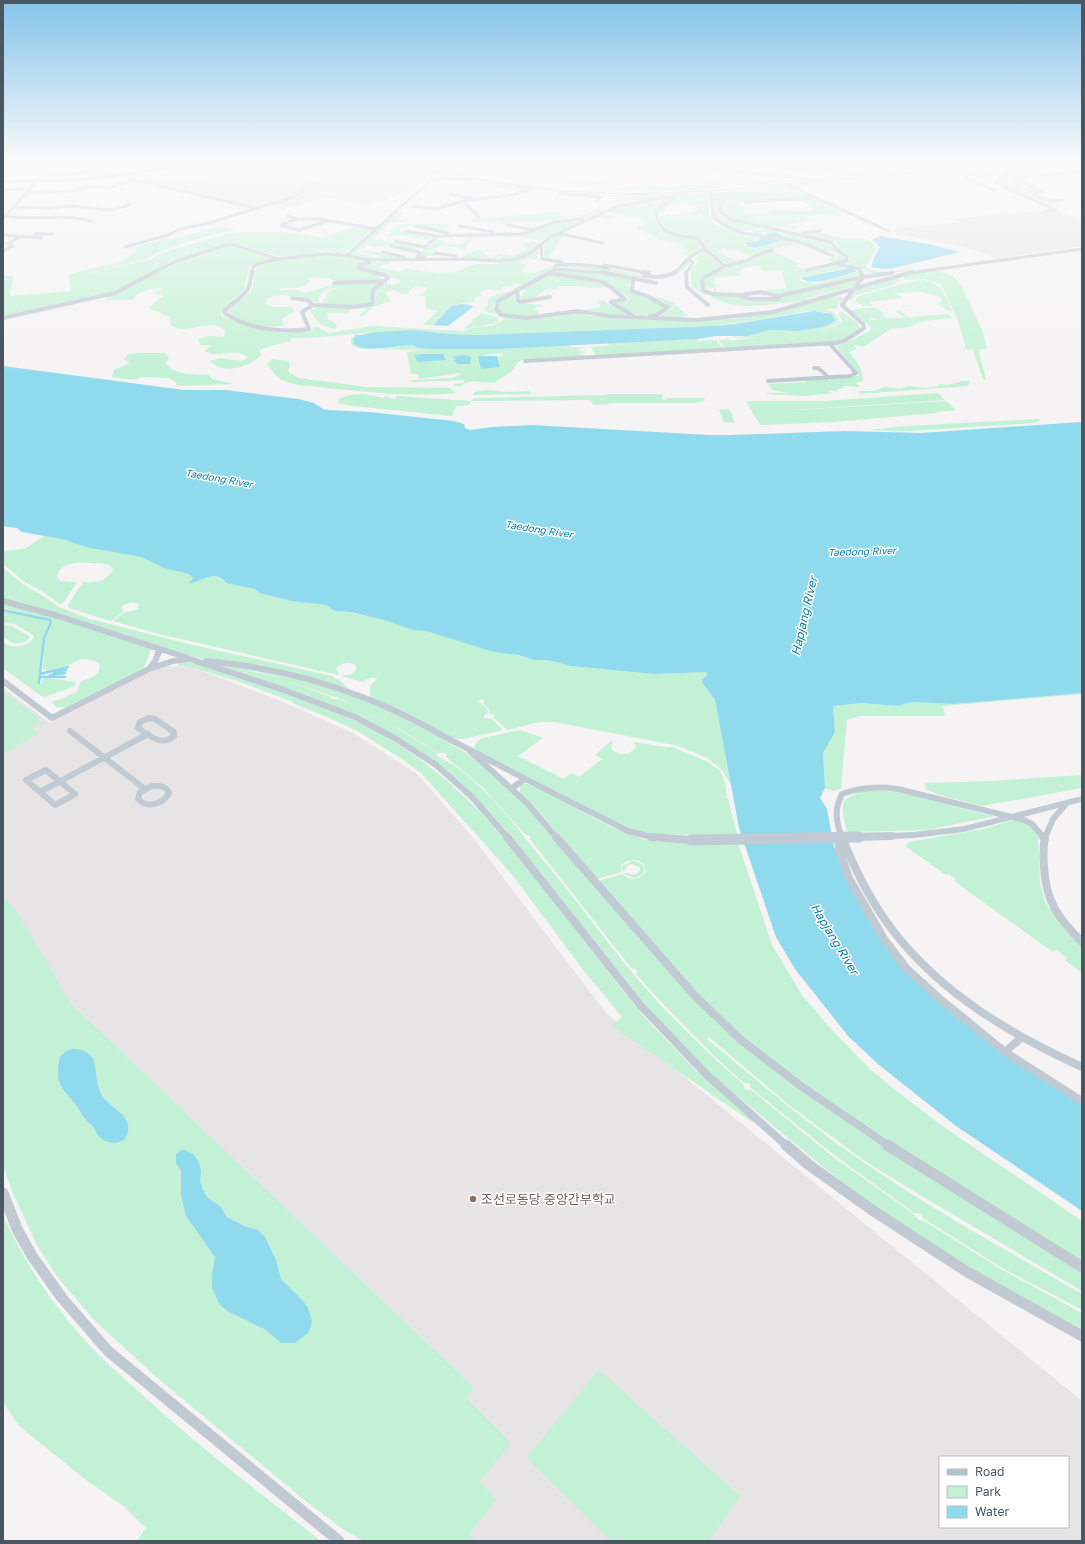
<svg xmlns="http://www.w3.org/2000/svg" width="1085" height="1544" font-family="'Golos Text','Noto Sans KR',sans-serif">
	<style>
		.commercial { fill: #fdf9ef }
		.education { fill: #e6e4e5; fill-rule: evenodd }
		.green { fill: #c3f1d5; fill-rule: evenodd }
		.water { fill: #90daee }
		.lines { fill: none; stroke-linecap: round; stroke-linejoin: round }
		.stream { stroke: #90daee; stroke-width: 2.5 }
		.street-far4 { stroke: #c1cad2; stroke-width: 3 }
		.street-far3 { stroke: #c1cad2; stroke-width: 4 }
		.street-far2 { stroke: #c1cad2; stroke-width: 6 }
		.street-far1 { stroke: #c1cad2; stroke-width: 8 }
		.street { stroke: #c1cad2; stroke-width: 11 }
		.secondary { fill: #c1cbd6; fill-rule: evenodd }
		.primary { fill: #b3c2d1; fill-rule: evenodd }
		.tram { stroke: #b5b8bd; stroke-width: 1 }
		.secondary-bridge-far1 { stroke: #c1cbd6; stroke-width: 8 }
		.secondary-bridge { stroke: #c1cbd6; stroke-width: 11 }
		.education-dot { fill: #8d6e63; stroke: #fff; stroke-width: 1.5 }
		.labels { text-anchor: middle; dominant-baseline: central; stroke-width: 3; stroke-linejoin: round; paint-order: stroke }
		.far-water-label { font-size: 10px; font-style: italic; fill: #0c7c9b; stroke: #fff }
		.water-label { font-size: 12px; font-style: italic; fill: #0c7c9b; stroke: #fff }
		.near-education-label { font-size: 13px; fill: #785e54; stroke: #fff; text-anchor: start }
	</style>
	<rect width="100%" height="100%" fill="#f5f3f3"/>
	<path class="commercial" d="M859,164l17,8 -68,6h-5l-13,-8z"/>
	<path class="education" d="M205,162h161l71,13 -29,16 -42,15 -40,-9 -34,11 -17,-5 -21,5 -116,-28z
		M396,162h45l11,2 -7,2 -5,-1 -9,3z
		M1044,210h12l26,12v24l-84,12 -31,-10 -69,-14 -5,-5 66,-7 -6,-3z
		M167,666l27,2 87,33 72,32 64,41 53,60 136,179 476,388v140h-695l-384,-580v-273l47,35 108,-55zM940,1457h128v70h-128z"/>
	<path class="green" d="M162,162h21l-44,11 -62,6 26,-7 14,1z
		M1068,162h14v5l-18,2 -8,-4 -13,2 7,3 -14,1 3,-4 -5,4 -10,1 5,-3 -21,6 13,-8 36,-2z
		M864,163l23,11 -67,6 -10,-2 28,-3 -8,-2 5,-2 -1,-1 -9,1 -9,-2 -12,1 5,3 -10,-4 48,-4h1l-6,2 2,2 9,-1 -6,1 3,2 -10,1 3,3 -5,-2 2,-4h-2l-2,4 5,3 27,-3 -1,-2 1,-1h-5l-11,-6z
		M220,168l10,2 -6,1c7,3 14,0 22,0 4,-1 3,1 6,1 4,1 9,-2 13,-2l-25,7h-3l4,-2 -5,1 -26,-5z
		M367,170l21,4 -23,7 -21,-4z
		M441,175l86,14 -7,2 -68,-11h-11l-14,5z
		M163,178l12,3 10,-2 23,5 -9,3 -17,-3 13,4 -8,2 -28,-7 4,-2 -4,2 -7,-2z
		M789,178l23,2 -130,11h-65l9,-5 9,1 -1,2h2l8,-5 -7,1 3,-2 25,3 4,2 14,-3 -6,-2 19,3 7,-1 1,-2 25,-2 -4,5z
		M1003,178l7,1 13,6 -4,1 6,4 -3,-3h10l9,5h-11v1l4,2h-9l-27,-12z
		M860,180c-13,4 -58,10 -68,5z
		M593,181l28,3 -5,3 -8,-1 3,-1 -5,-1 -4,2 -37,-2 3,-1h19z
		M781,186h8l22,11 -73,6 10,11 22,-1v-2c17,-1 29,1 45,0l-14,-11 16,-1 27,12 -5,1 2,3 -10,1 -11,-2 -15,3 6,4 -26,4 12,1v2c-24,-1 -55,-2 -75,-16l-2,-14 -5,-1 -2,-4z
		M709,192v21l3,7 -3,1c7,2 9,5 15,7 11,6 23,7 35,9l-5,4 -10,3v2l10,3 26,-7 3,-2 14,4 -30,6 -19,9 -22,5 -21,-18 -4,-7 -32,-7c-6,-3 -10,-10 -9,-16l24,-2 15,-4 -2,-3 5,-3 -17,1 2,-3c-8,1 -13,4 -21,5v3l-8,6v-7l24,-14zM723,249l15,2 13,6c-12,6 -21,1 -33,-5l4,-1 -1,-1z
		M567,194l66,2 45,-2c-22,4 -43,8 -65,8l4,-5z
		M675,197l-19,11c-3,7 0,18 7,23l31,7 5,3 1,7 -10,8 -6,-1 -1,-3 5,-2 -7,-3 4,-2 -17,-5h-10v-2l-22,-10 12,-6 -6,-2 -4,-4 -7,1 -22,-5 -4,3 12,2 -9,3 -13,-3 20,-9z
		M714,199l3,1 3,12 5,5 40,10c-24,5 -30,7 -50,-10z
		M604,208h5l-24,10 -39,1h12l-9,2h-40l3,2 -14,1 2,-2h-30l1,-2 92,-9 -6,3 13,4z
		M396,211l6,2 -4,7 12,-2 -4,4h-16l-18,18h10l39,8 -5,3 -22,-6 -15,2 -12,-2 -10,6 1,2 17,5 6,-2 -18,-4 4,-2 28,7 41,1 -63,1 -26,-3z
		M582,220l-35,17 2,1 -5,3 -23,-4h-47l42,-2 39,-12z
		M402,224h48l2,1 -11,4 10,3 -3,1 -34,-8 -13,3 -3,2 4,2 31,5 -5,3 -24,-5 -18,1 5,-2v-4z
		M355,226l19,3 -29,24 -64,4 -49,-13 -57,17 -67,33 -105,22v-41l10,1v3l-3,17 61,-5 -3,-16 9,-3 41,-9 17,-10 2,-7 30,-7 12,-1 39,-11 18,3 -25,5 -23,7 -29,10 -12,7 -71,17 73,-16 13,-7 63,-19 18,-2h42l38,6z
		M766,228l64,14 3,3 1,3 11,9 1,2 -3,2 -39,9 3,1 25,-6 12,3 -45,10 3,3 15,3 42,-13 -3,-2 4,1 2,5 -81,20 -17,-5 23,-1 -5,-16 2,-2h-20l-5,-5 -16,2 -1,3 -5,1 6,3 -27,2 -3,7 5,1 -3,1 2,6 2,1h-5v-5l-10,-1v-6c8,-11 51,-24 65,-30h3l28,13 -5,1 7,4 28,-6 1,-1 -5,-3 10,-2 3,-2 -6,-4 -12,-1 -36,-12 2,-1 -3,-2 6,-1c-11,-3 -18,-1 -27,0 -6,1 -12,-1 -18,-1z
		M819,232l26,7h22l8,6 1,3 -10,19c21,11 28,1 49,3l-42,5 1,-1 -13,-6 -19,-3v-2l8,-4 -1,-2 -11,-8 -4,-7 -34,-9z
		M558,234l5,2 -14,21 4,1v2l-9,-2v-12z
		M470,237l2,2 -7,10 -23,-4 -14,6 7,3 -1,2h-14l2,-5 15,-11 6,1 1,2c11,4 17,2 26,-6z
		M533,242l8,1c-31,24 -40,14 -74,15l-5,-2 15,-6 26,1h-20v2l9,5 8,-4 14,2 14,-8 -6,-3 1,-2z
		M227,246l7,1 39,12 -20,5 -4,4 -5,22 -19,16 -4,8c7,8 55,20 67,19 8,-1 16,-1 25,-4v-2h5l10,6 43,-7 92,5 13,-4 15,-1 11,-5 1,-4 9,1 64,-7 14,5 44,2 67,2 28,-2 2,1h6l-2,-2 39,-4 57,-17 11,1 1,3 -4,2 -3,7h-12l11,4 5,9 -10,5 -14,4 16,-4 9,-4 1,-2 -4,-8 4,-1 15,10 3,6c-15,17 -41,15 -61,16l-3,-2 2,2 -73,4 -7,-8 14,-1 -3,2 29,-4 -24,1 -1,-1 15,-1 21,-6 19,1 36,-4 4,-15 -21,-1 -49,9 -47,6 -236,9c-28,-1 -55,-5 -83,-4 -34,1 -66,8 -101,7v3l-20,5 -12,4 2,5c-12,13 -38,20 -51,6l10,-3 22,3 6,-4c-11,-8 -23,-2 -35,-3 -3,-1 -6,-2 -9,-3l8,-6h-12l-2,-6 10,-3 16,1 1,-6c-10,-12 -31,-1 -44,-2 -3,0 -7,-2 -10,-3l-1,-9 -21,-9 11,-10 4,-2 -8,-2 -1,-2 8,-4c-10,0 -25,2 -30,12h-27l2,-4c20,-6 36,-17 54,-26 21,-10 43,-17 65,-24z
		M539,249l-3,11 -8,-2 -10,5 9,2 -4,4v3c14,5 19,-5 30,-5l-4,5 -53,30 -3,4 3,8 -7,-1 -6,-3 4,-4 2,-9 21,-6 12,-7 -8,-1 -3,3 -9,1 -1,3h-16l-5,2 1,4 -5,1 -2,5 -23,3 -19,20 10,1 -19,-1 15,-15 -12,-1 -1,-12 -6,-2 5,-3 4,-4 -10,-2 -9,4 1,2c-6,4 -10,1 -16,-2l-8,2 2,6h2v3l-17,6 -10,9h-4l9,-8 -18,1 -2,4h-21l1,6 8,5 1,3 -3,2 -13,-4 -11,-14 9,-4 55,-3 1,-13 10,-8h4l3,3 8,-4v-2l-40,-13 5,-4 24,-2 3,2 -11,2 -2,3 19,4 8,-3 36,4 13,-1 20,-8h21l25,-5z
		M703,250h2l18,16c-10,6 -31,11 -20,26l34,4 8,3 34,1 3,-3 77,-18 -4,6 -8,3 -40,10 -1,1 2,1c-9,3 -18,2 -27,3 -19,3 -41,5 -59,-1 -5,-2 -9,-6 -14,-7 -7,-2 -10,-4 -16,-9l-2,-16 8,-8 -4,-4z
		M324,255l17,1 29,4 -10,4 -3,4 21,6 4,3 -3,2 -40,3 -12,-4 -16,-1 -5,2 5,1c-7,9 -20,8 -30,8l-1,2h18l7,3 30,-9 45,-1 -10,10 2,9 -20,4 -28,-2 -1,-3 6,-10 12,-4 -15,3 -6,5 -2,8 -17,-6 -18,-2 -9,1 -6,2 -3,6 8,3h18l3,5 -12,7 2,6c-13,5 -49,-2 -56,-14 5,-10 18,-12 24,-22 3,-6 2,-16 4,-23 21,-9 46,-9 68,-11z
		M687,262l4,1 -15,12 -14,4 -16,-1 -37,-7 -53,-4 4,-3 41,3 50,10 23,-3z
		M557,269l45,5 30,6 -4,5 2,6 16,6 20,11c-24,11 -29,9 -51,-5l14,-3v-2l-26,-17 -50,-9z
		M930,269l22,6 8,8 23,49 4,17h-6l-2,3 7,28 -3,-1 -10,-29 -7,-1 -8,-28 -17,-37 -16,-5 -20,1 -3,-5z
		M552,274l48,9 6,4 -16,1 -8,-2h-24l2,2 -15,2 -14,10 -9,1 -2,-2 5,-11z
		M897,277l4,4 -7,1 2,2 -42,12 -2,4h-3l5,-9 10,-4h11l-2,-3z
		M924,280c18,3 22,16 28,31l-2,1 -12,-8 4,-2 -1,-5 -21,-5 -26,1 10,5 -35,4 4,3 -1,1h-10l-6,-5v-2l2,-3 56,-15z
		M514,293l1,8 2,2 28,2 -11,3 6,6 -18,3 -19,-2 -5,-6v-5z
		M649,295l24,7 14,14h-7l7,2 -29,-2 15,-7z
		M603,300l4,4 6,1 15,10 -7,1 -36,-6 16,-3 -3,-5z
		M875,307l9,6 -2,2 5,4 18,-2 -10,-6 25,-2 -20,2 9,6 -23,2 -17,-1 3,2 77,-6 3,4 -27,3 -8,2 -7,4 -19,2 -27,18 -9,-2 1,4 -7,3c9,10 13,16 14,29l-7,2 4,4 -17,-1 1,2 -6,1v3l-8,-2 -2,1 4,2 -27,3 -39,-2 1,-1h22l-16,-3 -5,-6 39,-2 -1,-2 21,-2 5,6 -4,-6 25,-1 7,-2 -24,-29 14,-5 21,-11v-3l-21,-17z
		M481,313l16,4 2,4 -8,3 -27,5z
		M351,337h3l1,9 24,3 34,-4 5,3 74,1 77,-4 1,2 -23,1 38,-1 -9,3 11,2 -9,2 12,3 -68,3 -4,2 -7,10 -17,11 -21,-2 -11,3 -2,2h-7l1,-2 9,-1 2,-3 -55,2 3,-2 40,-2 8,-4 -2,-1 -40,6 -1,-5h-7l-4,-22 17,-2 -62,-1 -10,-3 -1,-3zM502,353l1,3 -6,1 3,10 -22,-11z
		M697,339l1,2 18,-1 6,8 -126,8 -5,-9 37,-3 -19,1 -1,-2z
		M140,353h25l4,5 -3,6c11,12 28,10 43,11l3,4 21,5 -57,2 1,-3 -8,-5 -28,-1 -6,3 -23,-3 2,-7 16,-7 -6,-4 4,-5z
		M272,359l17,2 1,6 -2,3 2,3 8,5 69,9 83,1 6,5c-52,5 -105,-3 -157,-8 -17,-3 -22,-7 -32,-21z
		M964,381h6l-2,5 -108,8 -2,-3h15l12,-4 15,2 9,-3 15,2 15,-2 1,-2 7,1z
		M487,390l18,2 24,-1 3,3 -59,1 2,-3z
		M938,393l7,7 -169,11 170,-10 10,9 -20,2 1,1 -105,9 -72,3 -14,-24h79z
		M363,394l20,4 2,-2 5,1 -1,1 6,1 2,-3 73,5 5,-3 132,-3v-1h55l1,3 -3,1 4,2 6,-2h34l1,3 -10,2h-85l-2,1 -15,1 -1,-4 -4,-1 -118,1v4l-14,1 -4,10 -99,-10 -15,-3 1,-4 10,-4z
		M725,409l5,1 5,13 -11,-1 -5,-12z
		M1038,419l2,1 -5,3 -125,8 -41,-1 38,-4z
		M46,535l23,5 21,8 51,9 23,11 25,6 4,4 -3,5 1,1c10,-7 26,-12 35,-1l29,6 4,4 11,3 21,5 36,4 12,7h12l16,4 17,4 29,10 13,1 108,29h14l23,6 83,8 52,-3 1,4 -4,9 12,16 16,85 -8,-14 -8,-7 -8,-6 -21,-9 -12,-4 -120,-23h-15l-32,8 -13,-12v-3l-5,-2v-3l-6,-7 2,-2 -4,-2 -3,3c5,2 9,6 10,11l-4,2v3l8,1 11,11 -40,9 -10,-1 -81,-40 -2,-3v-9l7,-7 -5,-2 -10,5 -21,-6 11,-2 5,-5 -3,-5c-7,-2 -14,-1 -18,5l3,5 -1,1 -183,-42 -42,-12 12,-9 7,-1 6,-2 1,-5 -7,-2 -9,3 -2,4 3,2 -13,10 -42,-13 -1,-3 15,-23c13,1 25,-1 30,-13 -5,-7 -14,-5 -21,-6 -13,-1 -31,-2 -35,14l3,4 17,1 -13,20 -4,2 -14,-10 -24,-14 -19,-16v-13l21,-2z
		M3,568l21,17 22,13 13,9 31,12 103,26 139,31 11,7 4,5 -152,-31 -192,-57z
		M3,603l55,15 93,31 -7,19 -77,40 -10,-1 -5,-4v-1l23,-9 3,-3 3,-9c9,-2 21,-6 18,-18 -7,-5 -20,-5 -27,1l-26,7 -3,-2 2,-31 8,-18 -50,-12z
		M3,610l47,11 -7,17 -5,46h3l2,-5 3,-1 30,4 -1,4 -30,11 -4,-1 -38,-28v-26c9,7 25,6 31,-5l-1,-2 -18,-11 -12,-1z
		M3,625l9,1 17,10v3c-10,8 -17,4 -26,-2z
		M179,663c24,-3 56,13 79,21 26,9 52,18 77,28 64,26 116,67 161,117l148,188 52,53 58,52h-2l-140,-96 10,-9 -42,-51 -66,-89 -92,-103 -20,-15 -43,-27 -32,-15 -35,-14 1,-1 -50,-19 -49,-15 -16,-2z
		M224,665l56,13 -21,-6 -27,-5 7,-1 82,19 50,17 68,35 35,21 53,47 213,237 342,229v20l-177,-105 -43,-27 -73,-54 -80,-68 -2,2c51,42 100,85 155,122 70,49 146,90 220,133v16l-80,-42 -79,-50 -2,-4 -7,-1 -81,-59 -81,-65 -3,-6h-5c-39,-34 -74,-71 -108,-109l2,-2 -3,-4 -3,1 -102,-130v-3l-5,-2 -43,-47 -36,-30v-4h-8l-35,-22 -65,-33 1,-1 -7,-1 -47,-16 46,17 1,2h6c35,15 67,33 99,54l1,4c29,11 68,55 87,81 11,15 25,29 36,44 25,31 48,63 73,93 33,39 70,75 109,109l2,6h6l81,66 80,57 7,7 5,1 77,48 81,44v19l-81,-44 -124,-79 -56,-44 -113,-93 -48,-49 -152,-190 -41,-44 -86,-60 -160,-63z
		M3,692l36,25v5l-8,6 7,6 -35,20z
		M1082,693v1l-139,12 2,10h-86l-12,4 -6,68 -7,3 -9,-3 -2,-35 12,-21 -2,-26 29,-3 36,3 14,-4 42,2z
		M520,730l23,8 -25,18 46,23 7,-6 8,4 23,-18 -7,-4 17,-15 -1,9c8,7 19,7 25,-2l-2,-5 30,5h8l34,14 13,9 3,5 3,8 2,15 1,1 9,35 -2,1 -87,-1 -22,-7 -149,-76 -3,-4 4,-6 5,-3z
		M1082,775v13l-100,18 -35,-9 -21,-7 -1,-7 66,-2z
		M524,784h6l82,43 30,12 16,3 80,1 34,102 30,50 29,34 40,41 28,23 42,32 141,96v41l-207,-130 -73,-50 -59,-45 -45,-43 -99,-113 23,-7c7,6 16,7 23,-1 4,-14 -17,-16 -24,-8v7l-24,7 -66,-77 -11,-9v-7z
		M868,790c42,0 84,18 127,26l-67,14 -81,2c-6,-28 -11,-33 21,-42z
		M1013,820h4l14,6 7,9 2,48 5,19 14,19 23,24v28l-17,-13 2,-2 -10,-8 -4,2 -99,-71 3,-1 -8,-6 -3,1 -41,-29 4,-4 75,-13z
		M632,861c6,1 12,2 13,9l-3,5 -8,3 -11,-4 4,-1 7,2 6,-4v-4l-8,-3 -5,1 -2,5 -3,1v-5z
		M3,897l12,12 56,95 403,384 -8,10 45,45 -32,39 18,17 -28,35 7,7h-113l-22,-13 -34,-26 -152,-126 -62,-57 -37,-44 -19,-30 -25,-54 -9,-26zM58,1061l37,4c-1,29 15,38 33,56l-30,15 -4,-8 -11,-10 -5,-10 -19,-26 -2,-8zM179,1167l22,4 -1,10 2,7 6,10 12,8 7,11 17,9 14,4 7,7 16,42c10,16 27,20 31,42l-31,22 -17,-14 -37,-18 -7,-6 -5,-48 -29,-41 -5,-20v-22z
		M3,1215c23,52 56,100 97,141 16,16 33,30 49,45 55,50 114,94 172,140h-184l9,-13 -24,-23 -36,-25 -67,-54 -16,-24z
		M599,1370l141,126 -31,45h-98l-85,-83z"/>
	<path class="water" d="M776,232l10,5 -8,5 -23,6 -9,-2 1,-3 10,-2 6,-6z
		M880,236l48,8 32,8 -66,16 -12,1 -11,-2 5,-14 4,-6 -8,-7z
		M849,268l8,3c-14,4 -44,17 -56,7z
		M461,304l10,1 2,2 -25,19 -15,-1 18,-19z
		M814,311l18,3 3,7 -11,6 -26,4 -29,-1 -21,6h-32l-19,3 -200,10h-61l-18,-1 -5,-3c-12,0 -52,9 -60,-2l2,-8h6l14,-3 36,-2 41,4 23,1 236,-9 24,-2z
		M423,354h20l3,6 -29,2 -2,-7z
		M465,355l6,2 -1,7h-12l-4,-3 2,-2 -4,-2z
		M478,356h19l3,11 -19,2z
		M3,366l181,24h42l72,9 16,4 9,6 5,1 41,2 85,9 10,3 1,4 5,2 22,-3 40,-2 177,10h22l113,-4 77,2 161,-11v271l-128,11 -42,-2 -14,4 -36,-3 -29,3 2,26 -12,21 2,35 -5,10 7,11 7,38 14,33 34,59 59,62 141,103v107l-126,-85 -77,-61 -31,-29 -53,-67 -19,-32 -37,-109 -24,-128 -12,-16 -1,-4 5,-5 -1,-3 -52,2 -83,-8 -23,-6h-14l-16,-5 -24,-3 -68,-21 -13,-1 -29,-10 -33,-8 -17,-1 -7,-6 -36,-4 -32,-8 -4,-4 -29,-6c-11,-14 -24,-2 -37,1l4,-6 -4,-4 -25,-6 -23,-11 -51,-9 -22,-7v-1l-46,-8 -5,-4 -14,-2z
		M72,1049c8,-1 17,3 21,10 4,6 2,21 6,29 1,5 4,10 8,13 8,9 24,16 21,30 -1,4 -2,8 -6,10 -7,3 -15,2 -20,-2 -5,-3 -6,-8 -9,-12 -3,-4 -7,-6 -9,-9 -3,-3 -4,-7 -6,-10 -10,-15 -23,-21 -20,-42 1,-10 5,-14 14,-17z
		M181,1150h4l8,4 6,9 2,8 -1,10 2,7 6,10 12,8 7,11 17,9 14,4 7,7 11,23 5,19 22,22 5,7 4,13 -3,11 -14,11h-14l-17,-14 -37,-18 -7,-6 -8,-17v-13l3,-18 -29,-41 -5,-20v-25l-5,-8v-9z"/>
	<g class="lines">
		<path class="stream" d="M3,610l47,10 1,2 -7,16 -5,45
			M54,672l12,-2
			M40,674l28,-7
			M50,675l15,-2
			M40,677h25"/>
		<path class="street-far4" d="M94,162l3,1
			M656,162l168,19
			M902,162l13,7 78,-7
			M135,164l5,-2
			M110,165l13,-3
			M1020,165l-25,18 61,27 -9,1
			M942,166l53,25
			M784,168l10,1 75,-7
			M435,172l31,-10
			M41,176l28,-1 16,-3
			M129,179l126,29
			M787,184l101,47
			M3,190l26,-1
			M562,191l-2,2 40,4 -3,4
			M710,191l2,3 1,23c25,22 52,17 82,24 13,3 26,10 38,15
			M25,193l46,-2 22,-5 15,2 27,-8
			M450,194l21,4
			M1034,196l17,5 12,-1
			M1038,196l-5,-3 11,-1 -30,-14 68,-7
			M675,198l-19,12c2,28 21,24 43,29l5,9 21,18 -12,7
			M712,198l6,1 3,13 9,7 101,23 5,7 11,8 -1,4 -39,9
			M745,202l69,-4
			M413,206l23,3 27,-8
			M13,207l34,1 25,-2 38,4 20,-5 -2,-2
			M5,216c29,5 58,-3 86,5
			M288,216l10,3h22l56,10
			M479,217l-16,-16 50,-6 20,-7
			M3,219l50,-57
			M298,219l-17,6 18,5 28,-9
			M508,225l25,5
			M416,226l31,7
			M459,226l34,6
			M405,231l32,5
			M557,233l46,10
			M802,233l18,-2
			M35,234h17
			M3,235l39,3
			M395,241l30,6 12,-11 84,-2 34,-12 28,-3
			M391,246l27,6 2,1 -3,4h7
			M541,246l1,13 20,3
			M125,247l43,-12 12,-6 29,-6 78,-24 12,-5 8,-8 28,-9
			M3,251l10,-5 -5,-2 11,-7 -2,-1
			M382,252l22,5
			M435,253l21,3
			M346,256l85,-76 10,-2 32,1
			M370,262l-10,3 -2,3 18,5
			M836,264l24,5 1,4
			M604,265l43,8
			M725,266l21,-5 18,-9 9,-2
			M554,269l2,-4c18,-2 36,0 53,3
			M153,273l24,-12 49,-16h8l44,14 47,-5 17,1 28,5 97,-1 32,2 17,-2 14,-6 24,-18 64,-29 62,-11 6,-3
			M252,273l1,-6 4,-3 21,-5
			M550,273l4,-4 55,4
			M674,273l15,-15 15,-10
			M686,273l7,-10 -4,-4
			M909,273l173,-24"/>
		<path class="street-far3" d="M252,272c-3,26 -11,22 -27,38v3c21,16 58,20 84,16l-7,-17 11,-7 -6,-5 -15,-2
			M551,272l-53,29 -2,8 5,6 26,3 51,-7 31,5 88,4 76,-8 139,-40
			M601,272l55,11
			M642,272l7,1
			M686,272l1,15 21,18
			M715,272l-12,6 -1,6 2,7 9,3 27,1 9,4h29l1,-3 84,-19 29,-4
			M550,273l50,8 9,5 16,13
			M644,276c11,1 21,2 31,-4
			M635,278l-2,3 -1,10 15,5 21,12 -12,7 -6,1
			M334,283l51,-2
			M517,290l1,11 3,1 29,-5
			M740,295l20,-3 19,4
			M625,299l-14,3 22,14
			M313,305l39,2 20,-3 1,-14 15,-12 -4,-3 -12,-3
			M3,318l112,-25 40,-21
			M525,361l311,-18 10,-3 18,-12 -1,-4 -21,-19 21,-28 -2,-5
			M814,368h4l10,9
			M768,381l82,-5 6,-3 -27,-30"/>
		<path class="street-far2" d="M3,601l55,15 130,42
			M206,661c54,5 108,17 159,37 38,14 73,36 109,54 51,27 103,53 154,79l27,7
			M149,669l6,-8 5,-12
			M3,681l49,37 97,-49 24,-8 17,-2 88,29 77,29 41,22 40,26 35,31 37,42
			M149,718l6,1 19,13v4c-13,11 -24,0 -36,-8l2,-6z
			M70,731l75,58
			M469,750l59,54 29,34
			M46,770l29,24 -20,11 -29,-25z
			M152,786c7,0 14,-1 17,7 -6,11 -21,16 -31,6l2,-7z
			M512,788l13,-9
			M40,792l108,-58
			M838,835v3
			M842,838c-6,-16 -8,-29 0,-44 19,-7 36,-8 56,-5l126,31 8,4 12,14
			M1045,838l8,-19 13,-15"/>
		<path class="street-far1" d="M507,837l134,169 67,70 79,70
			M556,837l139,159 46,44 60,46 88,60
			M651,837l40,3
			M838,837l1,12 10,29 35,61 23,30 32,29 66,54 77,49
			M842,837c13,33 30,67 52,95 48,62 118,103 188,135
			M1043,837l2,2
			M1045,837c-2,10 -2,20 -1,30 2,35 14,51 38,75
			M1005,1052l17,-15"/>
		<path class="street" d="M786,1145l23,20 66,47 94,61 113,63
			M887,1145l195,122
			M3,1193l14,36 15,27 30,42 46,53 231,190"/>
		<path class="secondary" d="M378,162h9c82,15 165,32 249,31 86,-1 172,-12 257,-19l-26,-12h5l26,12 138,-12h16l-334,29 -82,4 -55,-2 -59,-5z
			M1082,796v6l-118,30 -50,6 -23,1 -5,-3 5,-3 23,-1 50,-6z"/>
		<path class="primary" d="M183,162h7c-11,5 -24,7 -36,9 -50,10 -100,11 -151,12v-2c61,-1 121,-4 180,-19z"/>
		<path class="tram" d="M1038,162l-70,6 -5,2c11,7 24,9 35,2v-4l2,-1 61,-5"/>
		<path class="secondary-bridge-far1" d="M809,838l82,-2"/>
		<path class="secondary-bridge" d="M691,840l168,-3"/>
	</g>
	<linearGradient id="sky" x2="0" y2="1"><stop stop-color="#85c3ea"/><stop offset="0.43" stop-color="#fafafa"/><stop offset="1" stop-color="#fafafa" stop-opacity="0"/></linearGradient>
	<rect width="1085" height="378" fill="url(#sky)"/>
	<circle class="education-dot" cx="473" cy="1199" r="4"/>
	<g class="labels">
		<g class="far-water-label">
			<text transform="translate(219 478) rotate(10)">Taedong River</text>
			<text transform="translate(539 529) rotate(9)">Taedong River</text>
			<text transform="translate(862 551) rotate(-2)">Taedong River</text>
		</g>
		<g class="water-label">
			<text transform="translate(804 616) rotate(-77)">Hapjang River</text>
			<text transform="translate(835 939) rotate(59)">Hapjang River</text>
		</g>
		<g class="near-education-label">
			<text x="481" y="1199">조선로동당 중앙간부학교</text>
		</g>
	</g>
	<rect width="1085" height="1544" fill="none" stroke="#4a5661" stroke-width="8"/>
	<rect x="939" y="1456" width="130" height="72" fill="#ffffff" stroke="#b7bbc0"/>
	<rect x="947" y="1469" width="20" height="6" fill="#b3c2d1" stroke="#b7bbc0"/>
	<text x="975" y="1476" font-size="12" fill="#4a5661">Road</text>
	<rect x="947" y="1486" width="20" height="12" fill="#c3f1d5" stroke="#b7bbc0"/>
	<text x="975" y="1496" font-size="12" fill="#4a5661">Park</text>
	<rect x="947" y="1506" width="20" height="12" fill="#90daee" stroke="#b7bbc0"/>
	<text x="975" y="1516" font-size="12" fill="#4a5661">Water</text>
</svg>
